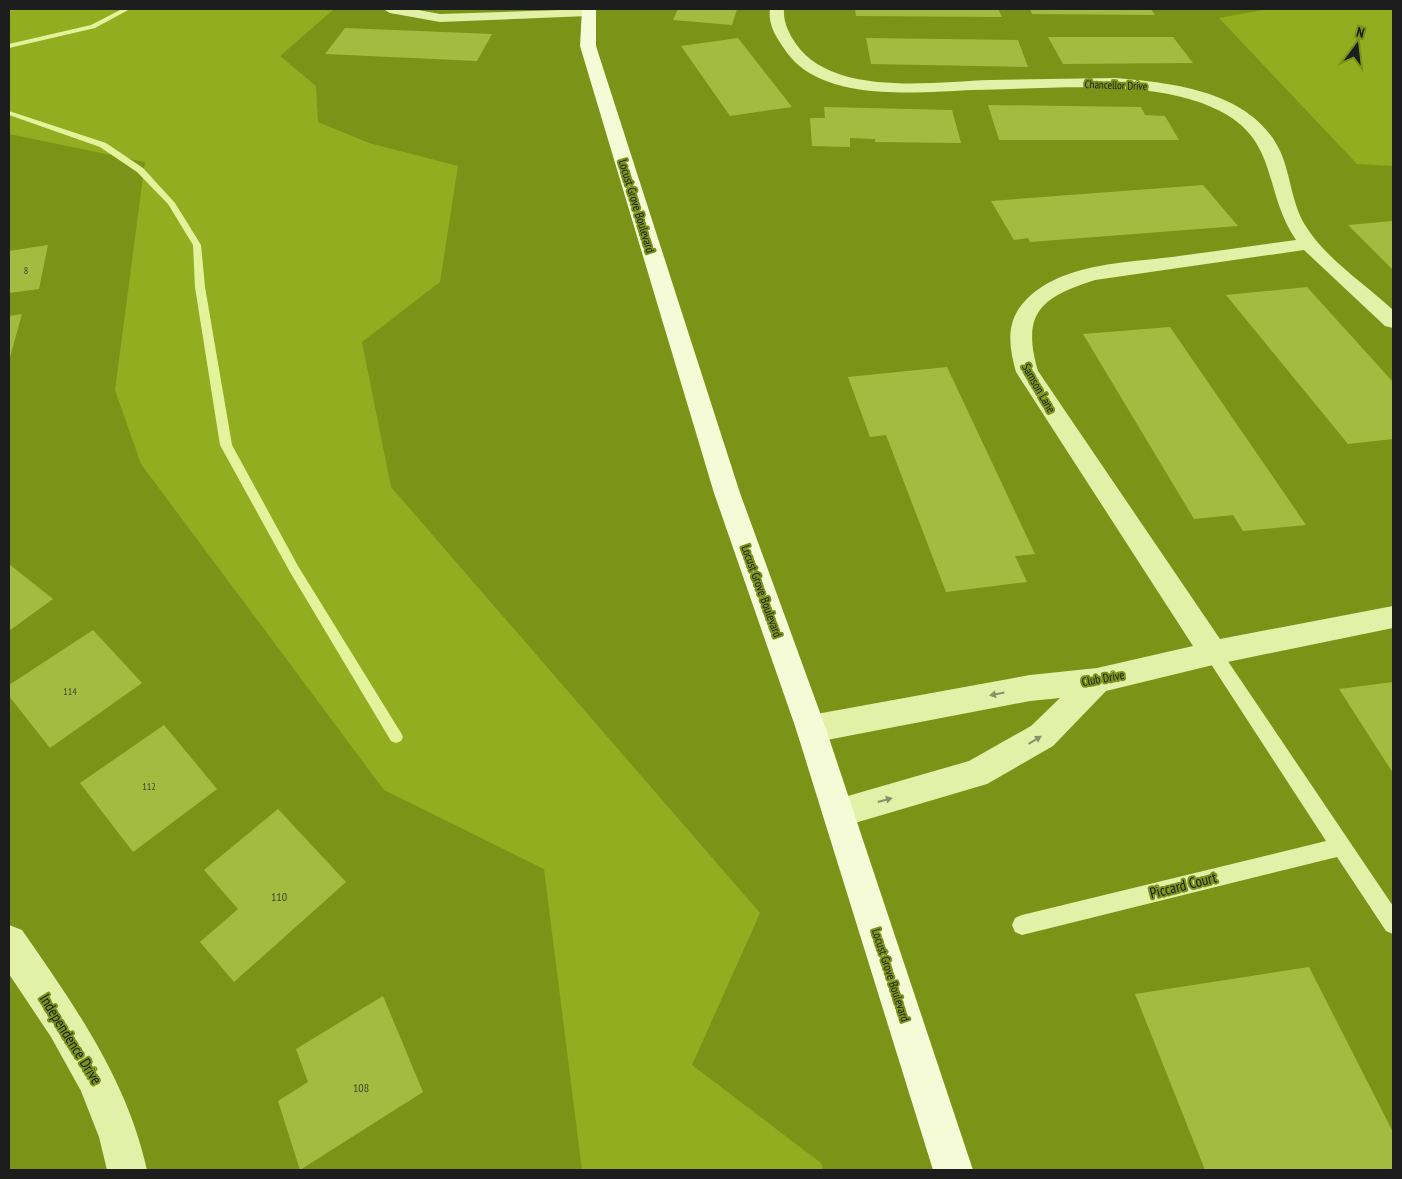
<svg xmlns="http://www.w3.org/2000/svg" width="1402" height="1179" font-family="'PT Sans Narrow',sans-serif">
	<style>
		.green { fill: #93ad21 }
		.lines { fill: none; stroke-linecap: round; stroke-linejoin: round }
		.stream { fill: #e4f39b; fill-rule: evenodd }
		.building { fill: #a4bb41 }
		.lane { fill: #e3f0a8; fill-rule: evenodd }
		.street { fill: #e3f0a8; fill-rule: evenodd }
		.secondary { fill: #f4fbd6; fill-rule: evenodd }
		.oneway { fill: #8a9169 }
		.labels { text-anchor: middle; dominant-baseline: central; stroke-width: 4; stroke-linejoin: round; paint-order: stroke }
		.number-label { font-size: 10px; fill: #3f4426 }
		.far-street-label { font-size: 11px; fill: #1d1d1d; stroke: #7b9418 }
		.street-label { font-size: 12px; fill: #1d1d1d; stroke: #7b9418 }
		.near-number-label { font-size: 12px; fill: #3f4426 }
		.near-street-label { font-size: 15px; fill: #1d1d1d; stroke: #7b9418 }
	</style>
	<rect width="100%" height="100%" fill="#7b9418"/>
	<path class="green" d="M9,9h325l-54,47 36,30 2,36 51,21 89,23 -18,116 -78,60 29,145 369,426 -68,152 129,98 2,7h-241l-38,-301 -160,-79 -243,-326 -26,-74 30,-228 -136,-28z
		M1268,9h125v157l-36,-2 -138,-146z"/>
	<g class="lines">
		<path class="stream" d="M122,9h8l-35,19 -86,20v-4l82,-19z
			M9,111l97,32 37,25 32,35 26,42 4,42 27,158 66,121 103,167 2,4 -2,4 -5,2 -5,-2 -101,-169 -70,-127 -25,-158 -2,-42 -25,-41 -31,-32 -37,-25 -91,-32z"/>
	</g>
	<path class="building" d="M678,9h59l-5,16 -59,-5z
		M855,9h143l4,8 -146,-1z
		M1030,9h121l4,6 -123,-1z
		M345,28l147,6 -15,27 -152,-7z
		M1048,37h125l20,26 -130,1z
		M738,38l54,69 -62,9 -49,-70z
		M866,38l152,2 10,27 -157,-3z
		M988,105l153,2 4,8 20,1 14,24h-180z
		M824,107l128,3 9,33 -86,-1v-3l-25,-1v9l-38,-1 -2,-28h15z
		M1203,185l35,41 -208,16 -2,-4 -14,2 -23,-39z
		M1393,221v49l-45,-45z
		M48,245l-9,44 -30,4v-42z
		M1307,287l86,95v57l-45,5 -122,-149z
		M22,314l-13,47v-45z
		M1170,327l136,198 -63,6 -10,-16 -39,4 -111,-185z
		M947,367l88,187 -20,2 12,26 -81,10 -60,-157 -16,2 -22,-60z
		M9,564l44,35 -44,32z
		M93,630l49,53 -92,65 -41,-52v-11z
		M1393,682v91l-54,-84z
		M164,725l53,64 -84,63 -53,-69z
		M278,809l68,73 -112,100 -34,-40 38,-33 -34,-39z
		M1309,967l84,165v38h-188l-70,-176z
		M383,996l40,96 -123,78 -22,-69 30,-19 -12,-33z"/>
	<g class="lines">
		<path class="lane" d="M1213,646l6,2 174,258v28l-7,-3 -49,-74 -315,78 -7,-3 -3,-7 3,-7 7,-3 304,-74 -119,-183 -3,-5 3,-5z"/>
		<path class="street" d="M383,9h30l27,5 152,-5 3,3 -7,4 -148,6 -50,-9z
			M770,9h14c-1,13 5,25 12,35 37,53 137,38 194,36 42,-1 84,-1 126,-2 59,5 138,14 165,75 10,24 11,51 24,72 21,34 59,58 88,85v18l-8,-2 -81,-76 -209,30c-54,17 -74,33 -57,91l182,268 173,-33v22l-180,37 -107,26 -53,55 -66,38 -149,44 -11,-4 -5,-11 5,-11 142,-41 62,-35 29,-28 -30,3 -219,42 -11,-4 -4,-10 4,-10 11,-4 219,-40 67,-7 96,-22 -177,-274c-7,-25 -11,-50 9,-71 36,-39 105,-38 154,-45 39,-5 78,-11 117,-16 -33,-48 -17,-99 -76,-129 -31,-16 -69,-21 -103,-23 -47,-2 -96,1 -144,2 -48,2 -116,9 -160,-15 -15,-8 -23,-17 -32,-31 -7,-10 -13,-22 -11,-35z
			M9,925l13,5c52,75 105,149 125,240h-40l-8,-33 -18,-46 -30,-54 -42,-63z"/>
		<path class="secondary" d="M582,9h14v37l144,447 86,236 147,441h-40l-137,-441 -82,-236 -134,-447z"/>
	</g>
	<defs><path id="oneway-solid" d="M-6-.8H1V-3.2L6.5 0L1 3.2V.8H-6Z" transform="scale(1.25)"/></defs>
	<g class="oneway">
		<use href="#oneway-solid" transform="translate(997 694) rotate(169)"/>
		<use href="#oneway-solid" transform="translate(1035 740) rotate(-31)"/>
		<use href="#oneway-solid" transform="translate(885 800) rotate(-15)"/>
	</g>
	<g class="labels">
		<g class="number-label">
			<text x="26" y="270">8</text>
			<text x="70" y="691">114</text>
			<text x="149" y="786">112</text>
		</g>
		<g class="far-street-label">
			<text transform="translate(1116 85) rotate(2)">Chancellor Drive</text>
		</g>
		<g class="street-label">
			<text transform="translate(637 206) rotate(73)">Locust Grove Boulevard</text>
			<text transform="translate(1039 388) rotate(60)">Samson Lane</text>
			<text transform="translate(762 591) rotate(70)">Locust Grove Boulevard</text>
			<text transform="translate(1103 678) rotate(-10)">Club Drive</text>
			<text transform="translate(891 975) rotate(72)">Locust Grove Boulevard</text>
		</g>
		<g class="near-number-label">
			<text x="279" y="896">110</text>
			<text x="361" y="1087">108</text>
		</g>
		<g class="near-street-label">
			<text transform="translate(1183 885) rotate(-14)">Piccard Court</text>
			<text transform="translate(71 1039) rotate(58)">Independence Drive</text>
		</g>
	</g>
	<rect width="1402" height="1179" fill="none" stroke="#1d1d1d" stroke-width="20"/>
	<g transform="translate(1357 45) rotate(15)" stroke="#7b9418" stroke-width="4" paint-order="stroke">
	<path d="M0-4L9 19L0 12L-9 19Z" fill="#1d1d1d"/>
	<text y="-8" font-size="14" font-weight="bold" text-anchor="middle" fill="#1d1d1d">N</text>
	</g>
</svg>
